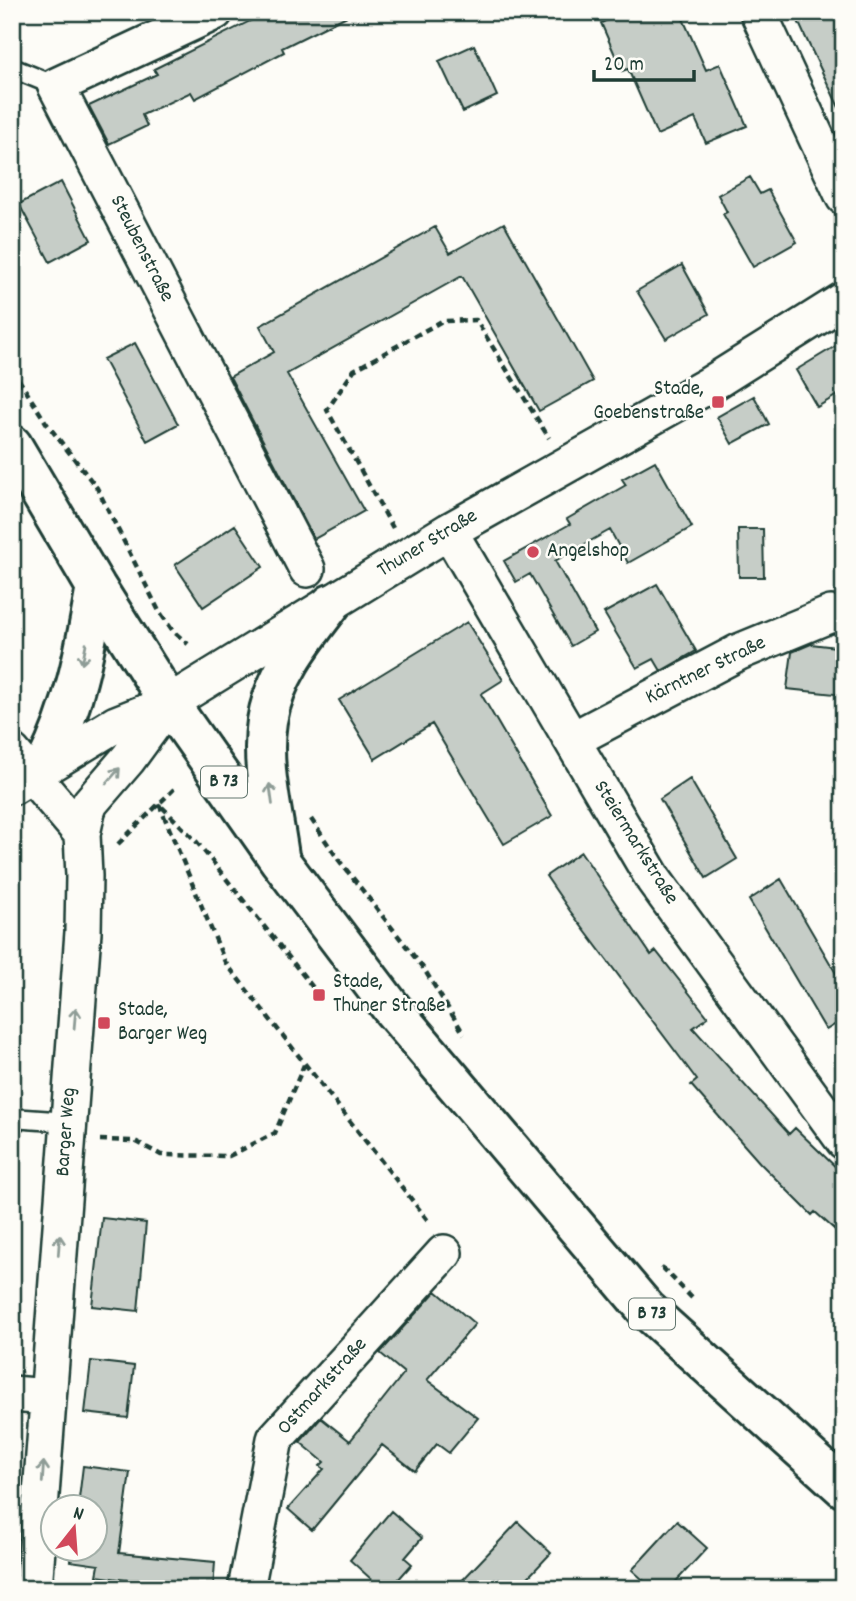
<svg xmlns="http://www.w3.org/2000/svg" width="856" height="1601" font-family="Dekko,sans-serif">
	<style>
		.building { fill: #c6cdc7; stroke: #1f3d34; stroke-width: 2 }
		.lines { fill: none; stroke-linecap: round; stroke-linejoin: round }
		.service-casing { stroke: #1f3d34; stroke-width: 23 }
		.minor-casing { stroke: #1f3d34; stroke-width: 40 }
		.primary-casing { stroke: #1f3d34; stroke-width: 44 }
		.path { stroke: #1f3d34; stroke-width: 4.5; stroke-dasharray: 7 5; stroke-linecap: butt }
		.service { stroke: #fdfcf7; stroke-width: 18 }
		.minor { stroke: #fdfcf7; stroke-width: 35 }
		.primary { stroke: #fdfcf7; stroke-width: 38 }
		.oneway { stroke: #8e9c96 }
		.poi-dot { fill: #d1495b; stroke: #fdfcf7; stroke-width: 2.5 }
		.labels { text-anchor: middle; dominant-baseline: central; stroke-width: 5; stroke-linejoin: round; paint-order: stroke }
		.shield { fill: #fdfcf7; stroke: #62766e; stroke-width: 2 }
		.shield-label { font-size: 19px; font-weight: bold; fill: #1f3d34 }
		.street-label { font-size: 21px; fill: #1f3d34; stroke: #fdfcf7 }
		.poi-label { font-size: 21px; fill: #1f3d34; stroke: #fdfcf7; text-anchor: start }
	</style>
	<rect width="100%" height="100%" fill="#fdfcf7"/>
	<filter id="ink" filterUnits="userSpaceOnUse"><feTurbulence type="fractalNoise" baseFrequency=".0143" numOctaves="2"/><feDisplacementMap in="SourceGraphic" scale="14" xChannelSelector="R" yChannelSelector="G"/><feConvolveMatrix kernelMatrix="1 2 1 2 8 2 1 2 1" color-interpolation-filters="sRGB"/></filter>
	<g filter="url(#ink)">
		<path class="building" d="M268,12h87l-73,36 2,4 -89,47 -4,-7 -49,23 5,11 -38,18 -20,-38 68,-32 -3,-5z
			M625,12h55l26,58 14,-6 27,62 -41,17 -11,-25 -38,17 -29,-66 -6,2 -21,-48z
			M794,12h50v106l-40,-84z
			M474,45l23,51 -34,16 -24,-51z
			M750,177l10,17 8,-4 29,52 -44,25 -30,-53 4,-2 -9,-17z
			M61,182l30,58 -41,22 -31,-58z
			M504,223l89,158 -54,30 -77,-135 -175,98 77,137 -50,28 -84,-162 44,-25 -14,-26 175,-99 15,26z
			M682,265l27,49 -43,25 -29,-48z
			M844,341v50l-27,16 -21,-37z
			M135,343l43,81 -31,17 -44,-82z
			M754,396l15,28 -37,20 -15,-27z
			M655,461l37,66 -64,36 -18,-33 -55,31 40,71 -24,14 -41,-72 -14,8 -12,-21 66,-37 -3,-5 59,-34 -4,-6z
			M235,525l28,42 -60,40 -28,-42z
			M738,529h25l1,48h-25z
			M657,584l39,67 -35,20 -7,-12 -17,9 -33,-55z
			M467,622l36,58 -22,14 71,122 -48,28 -72,-120 -57,35 -36,-59z
			M811,644l33,4v47l-57,-6 5,-37z
			M690,779l47,80 -31,19 -46,-79z
			M581,852l70,103 5,-4 52,66 -15,11 96,106 6,-6 49,47v63l-29,-26 -3,3 -52,-52 -69,-78 6,-5 -127,-169 -24,-35z
			M781,879l63,108v32l-18,11 -77,-130z
			M102,1218l44,5 -8,88 -46,-5z
			M436,1291l39,33 -48,56 51,38 -29,35 -12,-9 -22,27 -33,-26 -70,85 -24,-21 36,-40 -4,-3 4,-4 -24,-20 21,-24 29,23 54,-68 -24,-20z
			M91,1361l43,5 -6,52 -43,-5z
			M83,1466l47,6 -11,81 96,9 -2,27h-52v-4l-64,-9 2,-11 -29,-4 2,-12h22v-42h-16z
			M391,1511l31,27 -17,20 7,6 -22,25h-8l-32,-29z
			M677,1521l30,27 -38,41h-16l-21,-19z
			M518,1522l33,31 -34,36h-63z"/>
		<g class="lines">
			<g class="service-casing">
				<path id="service" d="M12,68l44,18
					M12,1118l56,4"/>
			</g>
			<g class="minor-casing">
				<path id="minor" d="M215,12l-159,74 251,483
					M758,12l86,185
					M449,531l205,349 190,261
					M572,740l167,-88 92,-38 13,2
					M12,752l70,82
					M12,787l104,-63 53,-21 280,-172 260,-146 135,-85
					M12,1394l36,3
					M34,1589l49,-657 1,-56 -2,-42 5,-23 3,-8 38,-44 41,-56
					M246,1589l29,-150 169,-186"/>
			</g>
			<g class="primary-casing">
				<path id="primary" d="M12,445l84,142 73,116 111,158 112,148 254,300 198,179
					M46,764c29,-56 39,-115 50,-177
					M279,856c-6,-43 -19,-92 -12,-135 7,-45 37,-82 64,-117"/>
			</g>
			<path class="path" d="M12,369l35,55 50,64 62,123 14,20 15,13
				M393,528l-66,-118 27,-40 88,-49 34,-1 73,118
				M159,804l66,158 205,261
				M162,807l34,34 123,154
				M311,819l27,40 86,110 40,65
				M118,844l56,-55
				M100,1140l35,1 26,14 68,1 46,-23 29,-68
				M662,1267l30,31"/>
			<use href="#service" class="service"/>
			<use href="#minor" class="minor"/>
			<use href="#primary" class="primary"/>
		</g>
		<defs><path id="oneway-shaft" d="M-6 0H5M1.5-3L5.5 0L1.5 3" fill="none" stroke-width="1.6" stroke-linecap="round" stroke-linejoin="round" transform="scale(1.75)"/></defs>
		<g class="oneway">
			<use href="#oneway-shaft" transform="translate(84 654) rotate(101)"/>
			<use href="#oneway-shaft" transform="translate(113 776) rotate(-49)"/>
			<use href="#oneway-shaft" transform="translate(271 794) rotate(-98)"/>
			<use href="#oneway-shaft" transform="translate(75 1018) rotate(-85)"/>
			<use href="#oneway-shaft" transform="translate(59 1245) rotate(-86)"/>
			<use href="#oneway-shaft" transform="translate(43 1472) rotate(-86)"/>
		</g>
	</g>
	<g class="poi-dot">
		<rect x="711" y="395" width="14" height="14" rx="3.5"/>
		<circle cx="533" cy="552" r="7"/>
		<rect x="312" y="988" width="14" height="14" rx="3.5"/>
		<rect x="97" y="1016" width="14" height="14" rx="3.5"/>
	</g>
	<g class="labels">
		<g class="shield">
			<rect x="201" y="766.5" width="46" height="31" rx="5"/>
			<rect x="629" y="1298.5" width="46" height="31" rx="5"/>
		</g>
		<g class="shield-label">
			<text x="224" y="782">B 73</text>
			<text x="652" y="1314">B 73</text>
		</g>
		<g class="street-label">
			<text transform="translate(141 249) rotate(63)">Steubenstraße</text>
			<text transform="translate(428 544) rotate(-31)">Thuner Straße</text>
			<text transform="translate(706 671) rotate(-26)">Kärntner Straße</text>
			<text transform="translate(635 843) rotate(58)">Steiermarkstraße</text>
			<text transform="translate(67 1132) rotate(-86)">Barger Weg</text>
			<text transform="translate(323 1387) rotate(-48)">Ostmarkstraße</text>
		</g>
		<g class="poi-label">
			<text x="704" y="390" text-anchor="end">Stade,<tspan x="704" dy="24">Goebenstraße</tspan></text>
			<text x="547" y="552">Angelshop</text>
			<text x="333" y="983">Stade,<tspan x="333" dy="24">Thuner Straße</tspan></text>
			<text x="118" y="1011">Stade,<tspan x="118" dy="24">Barger Weg</tspan></text>
		</g>
	</g>
	<rect width="856" height="1601" fill="none" stroke="#fdfcf7" stroke-width="42"/>
	<rect x="21" y="21" width="814" height="1559" fill="none" stroke="#1f3d34" stroke-width="2.5" filter="url(#ink)"/>
	<g transform="translate(74 1528) rotate(17)"><circle r="33" fill="#fdfcf7" stroke="#a4b0a9" stroke-width="2"/>
	<path d="M0-5L12 26L0 18L-12 26Z" fill="#d1495b"/>
	<text y="-10" font-size="19" font-weight="bold" text-anchor="middle" fill="#1f3d34">N</text>
	</g>
	<path d="M594 70v10h100v-10" fill="none" stroke="#1f3d34" stroke-width="3.5"/>
	<text x="604" y="70" font-size="21" fill="#1f3d34" stroke="#fdfcf7" stroke-width="5" paint-order="stroke">20 m</text>
</svg>
